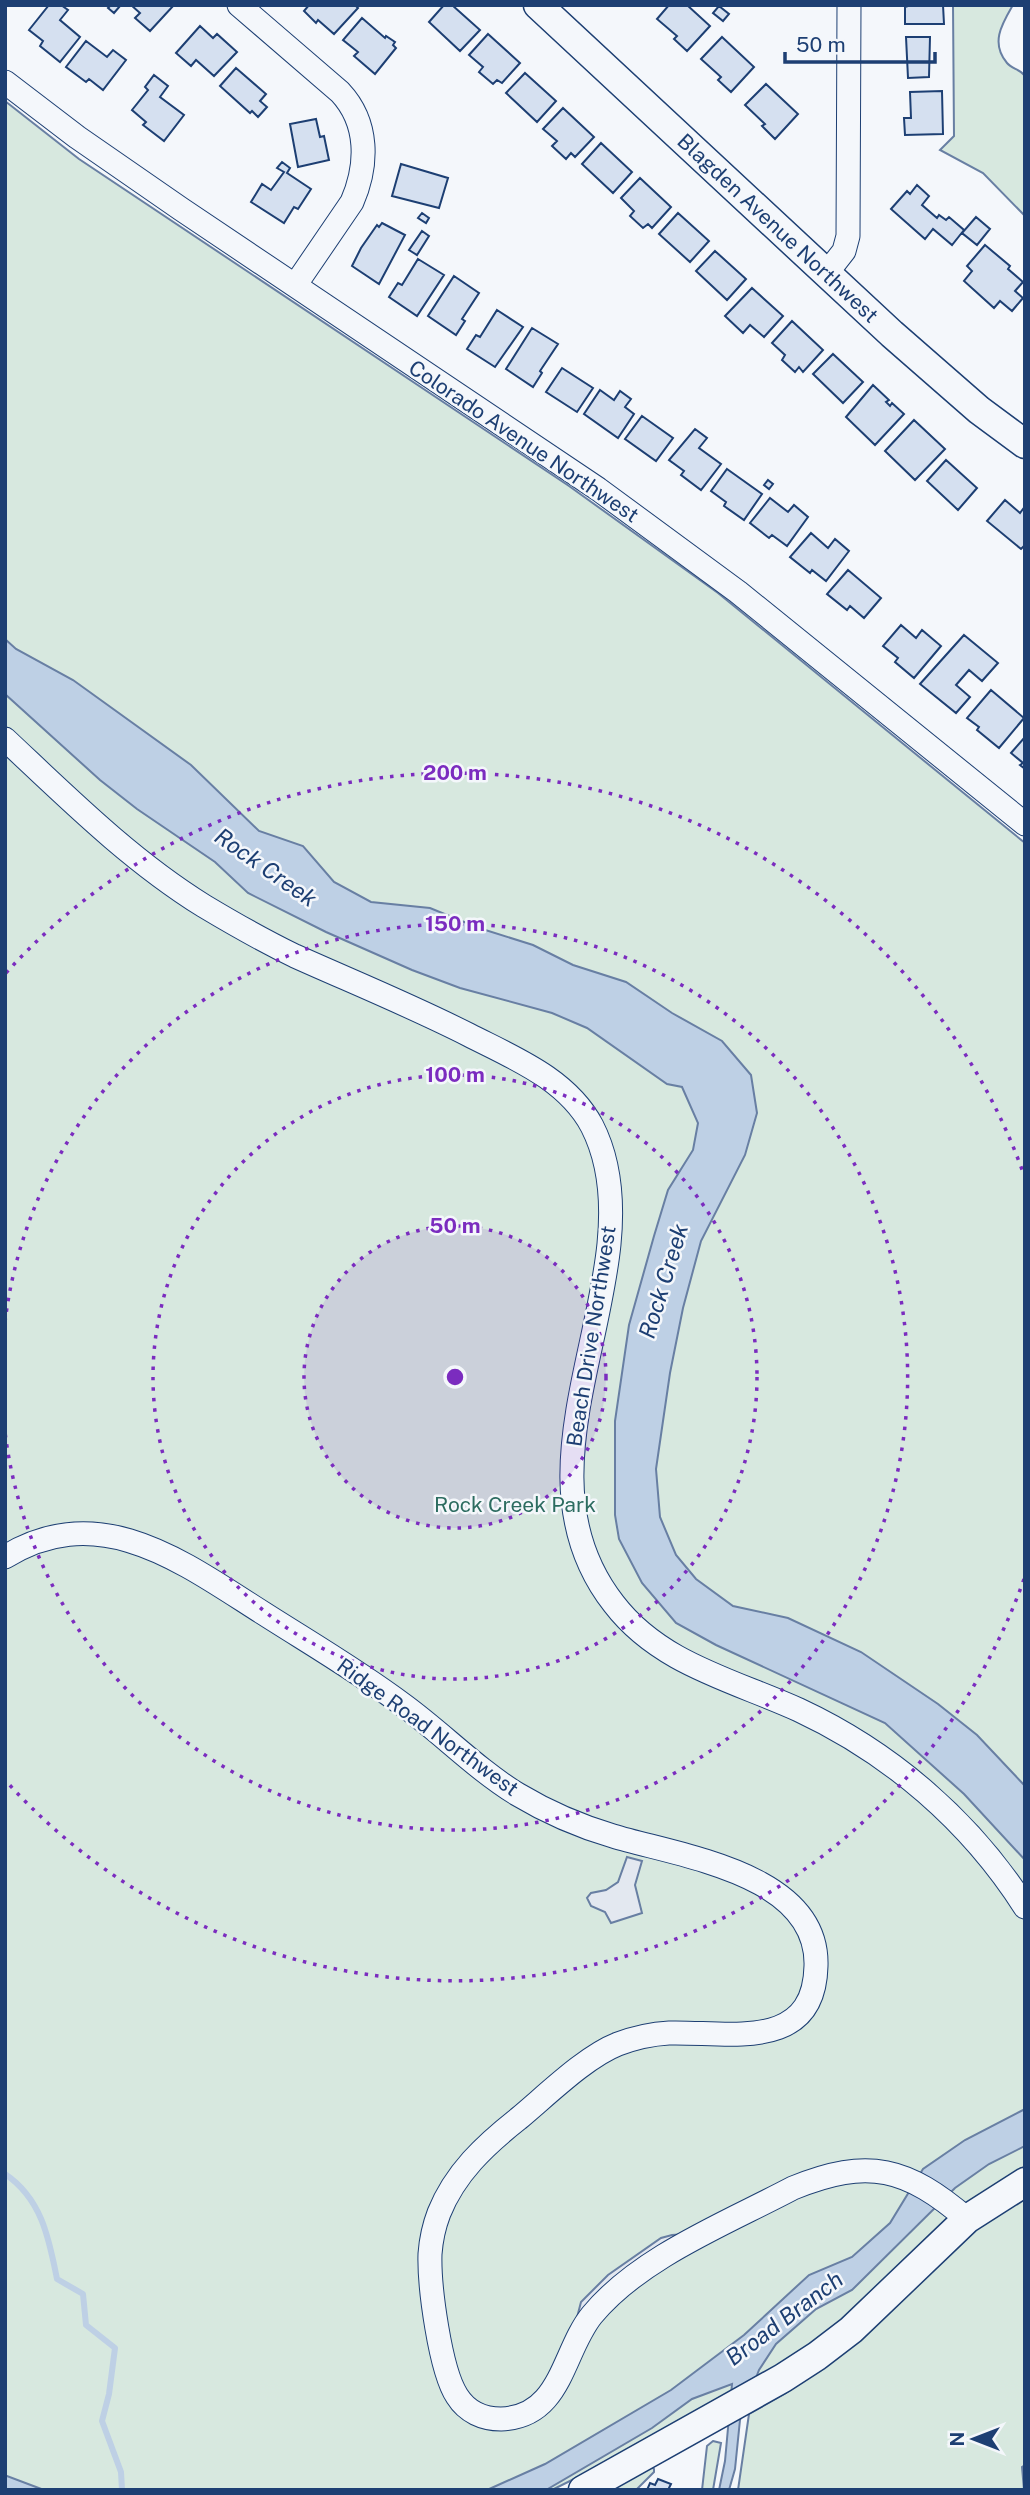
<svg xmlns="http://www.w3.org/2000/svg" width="1030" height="2495" font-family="'Public Sans',sans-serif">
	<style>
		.green { fill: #d7e8df; stroke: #687fa3; stroke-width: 2 }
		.parking { fill: #e3e8f0; stroke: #687fa3; stroke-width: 2 }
		.water { fill: #bed0e5; stroke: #687fa3; stroke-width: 2 }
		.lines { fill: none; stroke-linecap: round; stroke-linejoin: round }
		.stream { stroke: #bed0e5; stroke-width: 6 }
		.building { fill: #d5e0f0; stroke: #1d3f73; stroke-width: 2 }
		.minor-casing { stroke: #1d3f73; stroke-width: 25 }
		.major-casing { stroke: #1d3f73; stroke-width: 31 }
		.minor { stroke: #f4f7fb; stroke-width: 23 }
		.major { stroke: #f4f7fb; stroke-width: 28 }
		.ring { fill: none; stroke: #7b2cbf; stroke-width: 3.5; stroke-dasharray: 3.5 7 }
		.labels { text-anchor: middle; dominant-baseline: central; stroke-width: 5; stroke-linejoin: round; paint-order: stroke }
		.street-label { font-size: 21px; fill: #1d3f73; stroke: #f4f7fb }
		.park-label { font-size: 21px; fill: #2c6c60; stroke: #f4f7fb }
		.water-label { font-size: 23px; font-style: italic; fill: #1d3f73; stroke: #f4f7fb }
		.centre { fill: #7b2cbf; stroke: #f4f7fb; stroke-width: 3.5 }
		.ring-label { font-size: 21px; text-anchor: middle; font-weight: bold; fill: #7b2cbf; stroke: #f4f7fb; stroke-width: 5; stroke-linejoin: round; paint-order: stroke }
	</style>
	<rect width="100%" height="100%" fill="#f4f7fb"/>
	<path class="green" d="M953,5h60c-11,19 -23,38 -6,58 5,6 13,6 18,13v140l-42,-43 -43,-23 14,-14z
		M5,101l74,58 490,327 149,107 307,250v1323l-90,66 -120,113 -219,123 -44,22h-547z
		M1025,2197v268l-3,2 2,23h-286l11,-76 37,-21 53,-38 132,-123z
		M713,2441l8,2 -8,47h-11l5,-44z
		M650,2466l4,3v3l-18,18h-28z"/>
	<path class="parking" d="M627,1857l15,4 -7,24 7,28 -31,10 -6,-11 -14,-6 -4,-8 4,-5 15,-3 12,-8z
		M687,2234l-113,95 7,-27 27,-27 53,-37 11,-3z"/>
	<path class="water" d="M5,639l11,10 57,31 118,85 68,66 44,15 31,36 37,20 59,6 49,20 54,17 40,20 53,17 46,31 50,28 29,34 6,38 -12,42 -44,86 -18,67 -13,65 -14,96 4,48 16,38 20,24 37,27 55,12 73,34 77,52 39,31 48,51v74l-61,-66 -79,-71 -169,-78 -40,-22 -34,-40 -23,-44 -4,-24v-94l14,-96 25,-89 14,-46 25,-40 5,-27 -16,-36 -15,-3 -80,-56 -35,-15 -92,-25 -48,-18 -86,-38 -78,-39 -33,-31 -78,-53 -37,-29 -95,-86z
		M1025,2109v37l-36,18 -34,24 -103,102 -36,19 -40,35 -17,26 -19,50 -5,49 -6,21h-10l6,-29 7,-77 -40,15 -40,29 -106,62h-59l58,-26 126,-74 73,-55 65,-60 43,-18 38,-34 33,-54 42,-29z
		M5,2476h2l37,14h-39z"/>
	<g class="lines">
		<path class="stream" d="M5,2174c37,25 44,65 52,105l26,15 3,31 29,23 -6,46 -7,27 19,51 1,18"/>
	</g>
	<path class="building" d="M49,5h12l7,5 -8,10 20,17 -20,25 -20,-16 3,-5 -14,-11z
		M111,5h7l2,1 -6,7 -6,-5z
		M131,5h43l-24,26 -15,-13 5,-5z
		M309,5h46l3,3 -24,26 -16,-14 -2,3 -12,-12z
		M444,5h8l28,25 -20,21 -31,-29z
		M669,5h18l23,21 -23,25 -13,-12 3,-3 -20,-17z
		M911,5h32l1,19h-39v-17z
		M719,6l10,8 -6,7 -10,-8z
		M362,18l23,20 1,-2 9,6 -2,3 3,3 -21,26 -21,-18 4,-4 -15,-12z
		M200,26l13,12 4,-4 20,18 -23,24 -18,-16 -5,6 -15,-13z
		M488,34l32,29 -18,20 -5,-3 -4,4 -14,-12 4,-5 -14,-12z
		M722,37l32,30 -23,25 -13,-12 3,-3 -20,-18z
		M906,37h24l-1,40 -21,1z
		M86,41l21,16 6,-7 13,10 -23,30 -14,-11 -3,3 -20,-15z
		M236,68l30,26 -6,7 7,6 -9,10 -6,-6 -2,2 -30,-27z
		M525,73l31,28 -19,21 -31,-29z
		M154,75l14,11 -8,11 24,18 -20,26 -21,-16 3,-3 -14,-12 16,-20 -3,-3z
		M766,84l32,30 -23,25 -13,-13 3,-2 -20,-19z
		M942,91l1,43 -38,1 -1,-17h7l-1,-26z
		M563,108l31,29 -19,20 -4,-4 -5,6 -14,-13 5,-5 -14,-12z
		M316,119l4,18 4,-1 5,24 -31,7 -8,-43z
		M601,143l31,29 -19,21 -31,-29z
		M282,162l8,6 -3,5 24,16 -13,20 -4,-2 -10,16 -33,-21 11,-18 9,6 13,-18 -7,-4z
		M401,164l47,14 -9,30 -47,-12z
		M640,178l31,29 -19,21 -4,-4 -5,4 -13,-12 4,-5 -13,-13z
		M917,185l12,11 -7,9 15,13 2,-3 7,5 3,-3 15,13 -12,15 -19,-16 -8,10 -34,-30 16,-18 3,3z
		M422,213l7,5 -3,5 -8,-5z
		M678,213l31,28 -19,21 -31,-28z
		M976,217l14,12 -13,16 -15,-12z
		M382,223l23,12 -26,49 -27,-18 9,-18 16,-23 2,2z
		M422,231l7,5 -12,19 -8,-5z
		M985,245l25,21 -2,3 15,13 -8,9 8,7 -11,13 -12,-10 -6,7 -30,-27 8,-10 -5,-5z
		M715,251l31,28 -19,21 -31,-29z
		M418,259l26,16 -27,41 -28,-19 9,-14 4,2z
		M454,276l25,17 -17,26 3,2 -9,14 -28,-19z
		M752,288l31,28 -19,21 -14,-12 -7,8 -18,-17z
		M497,310l26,17 -28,40 -28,-18 9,-14 4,2z
		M792,321l31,29 -20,22 -4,-5 -4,5 -13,-12 3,-5 -13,-12z
		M532,328l26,16 -18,27 2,2 -9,14 -27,-18z
		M833,354l30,28 -20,21 -30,-29z
		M562,368l31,20 -16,24 -31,-20z
		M873,385l16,15 -3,2 4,4 2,-3 12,11 -29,31 -29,-28z
		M600,390l14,10 6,-9 11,8 -6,8 9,7 -16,24 -34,-24z
		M642,416l31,22 -17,23 -31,-22z
		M914,420l31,29 -30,31 -30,-29z
		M695,429l12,9 -8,10 22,16 -20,26 -20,-15 3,-4 -15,-11z
		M946,460l31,28 -19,22 -31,-29z
		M727,469l35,25 -18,26 -20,-14 2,-4 -15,-11z
		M768,480l5,4 -4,5 -5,-4z
		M770,498l18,14 6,-7 14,12 -21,29 -15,-11 -3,3 -19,-15z
		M1005,500l15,13 3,-4 2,2v34l-4,4 -34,-28z
		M811,533l17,15 7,-9 14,12 -23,30 -14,-11 -2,3 -20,-16z
		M848,570l33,28 -17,20 -14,-12 -3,4 -20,-16z
		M901,625l15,13 6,-8 19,16 -27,32 -19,-16 3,-4 -15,-12z
		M964,635l34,28 -16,18 -13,-11 -13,15 14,12 -14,16 -36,-29z
		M991,690l33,28 -25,30 -22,-18 2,-3 -12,-9z
		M1025,737v32l-5,-4 3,-2 -12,-10z
		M658,2479l13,5 -2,4 3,2h-25l3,-7 5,2z"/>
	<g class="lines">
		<g class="minor-casing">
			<path id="minor" d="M239,5l101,87c29,31 28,73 12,110l-56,82
				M5,82l72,55 104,72 417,280 140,103 287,232
				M826,274l18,-23 4,-15 1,-231
				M5,739c64,60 125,121 199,167 30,18 60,35 91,50 58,26 117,50 174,79 45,23 98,44 123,91 19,37 21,78 17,118 -12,121 -80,252 5,360 46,60 119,76 185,106 92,43 171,111 226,197
				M5,1557c95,-59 179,6 258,56 47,30 95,58 139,91 40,29 73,64 115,90 30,18 62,32 96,42 65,20 206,37 203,130 -2,88 -90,65 -147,67 -18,1 -35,5 -51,11 -33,13 -71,51 -100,75 -33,26 -63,54 -79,94 -5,13 -8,27 -9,41 -1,32 10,116 27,142 10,16 26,23 44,23 61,-2 61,-67 91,-104 48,-58 135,-92 201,-127 76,-31 114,-20 174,31"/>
		</g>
		<g class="major-casing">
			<path id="major" d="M538,5l354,329 87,76 46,34
				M583,2490l200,-112 34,-22 34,-26 116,-111 58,-37"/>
		</g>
		<use href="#minor" class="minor"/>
		<use href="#major" class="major"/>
	</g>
	<circle cx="455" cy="1377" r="151" fill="#7b2cbf" fill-opacity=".12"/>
	<g class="ring">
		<circle cx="455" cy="1377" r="151"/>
		<circle cx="455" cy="1377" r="302"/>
		<path d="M5 1322A453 453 0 1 1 5 1432"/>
		<path d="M1024 1579A604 604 0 0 1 6 1781M6 973A604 604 0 0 1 1024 1175"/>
	</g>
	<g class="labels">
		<g class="street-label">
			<text transform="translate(778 228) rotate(43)">Blagden Avenue Northwest</text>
			<text transform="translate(524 441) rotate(34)">Colorado Avenue Northwest</text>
			<text transform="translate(591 1336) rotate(-81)">Beach Drive Northwest</text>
			<text transform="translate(428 1727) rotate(36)">Ridge Road Northwest</text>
		</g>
		<g class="park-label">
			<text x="515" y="1504">Rock Creek Park</text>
		</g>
		<g class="water-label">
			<text transform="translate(266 867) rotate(35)">Rock Creek</text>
			<text transform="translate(663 1281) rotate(-73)">Rock Creek</text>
			<text transform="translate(784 2318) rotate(-37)">Broad Branch</text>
		</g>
	</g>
	<circle cx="455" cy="1377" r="10" class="centre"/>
	<g class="ring-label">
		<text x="455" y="780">200 m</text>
		<text x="455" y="931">150 m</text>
		<text x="455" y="1082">100 m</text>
		<text x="455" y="1233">50 m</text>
	</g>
	<rect width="1030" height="2495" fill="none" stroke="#1d3f73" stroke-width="14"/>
	<g transform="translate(974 2439) rotate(270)" stroke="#f4f7fb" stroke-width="5" paint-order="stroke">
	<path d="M0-5L12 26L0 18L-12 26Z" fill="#1d3f73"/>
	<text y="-10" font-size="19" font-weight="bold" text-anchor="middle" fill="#1d3f73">N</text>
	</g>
	<path d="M785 52v10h150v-10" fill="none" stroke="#1d3f73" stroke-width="3.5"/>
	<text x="796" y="52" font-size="21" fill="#1d3f73" stroke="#f4f7fb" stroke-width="5" paint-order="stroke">50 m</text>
</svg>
